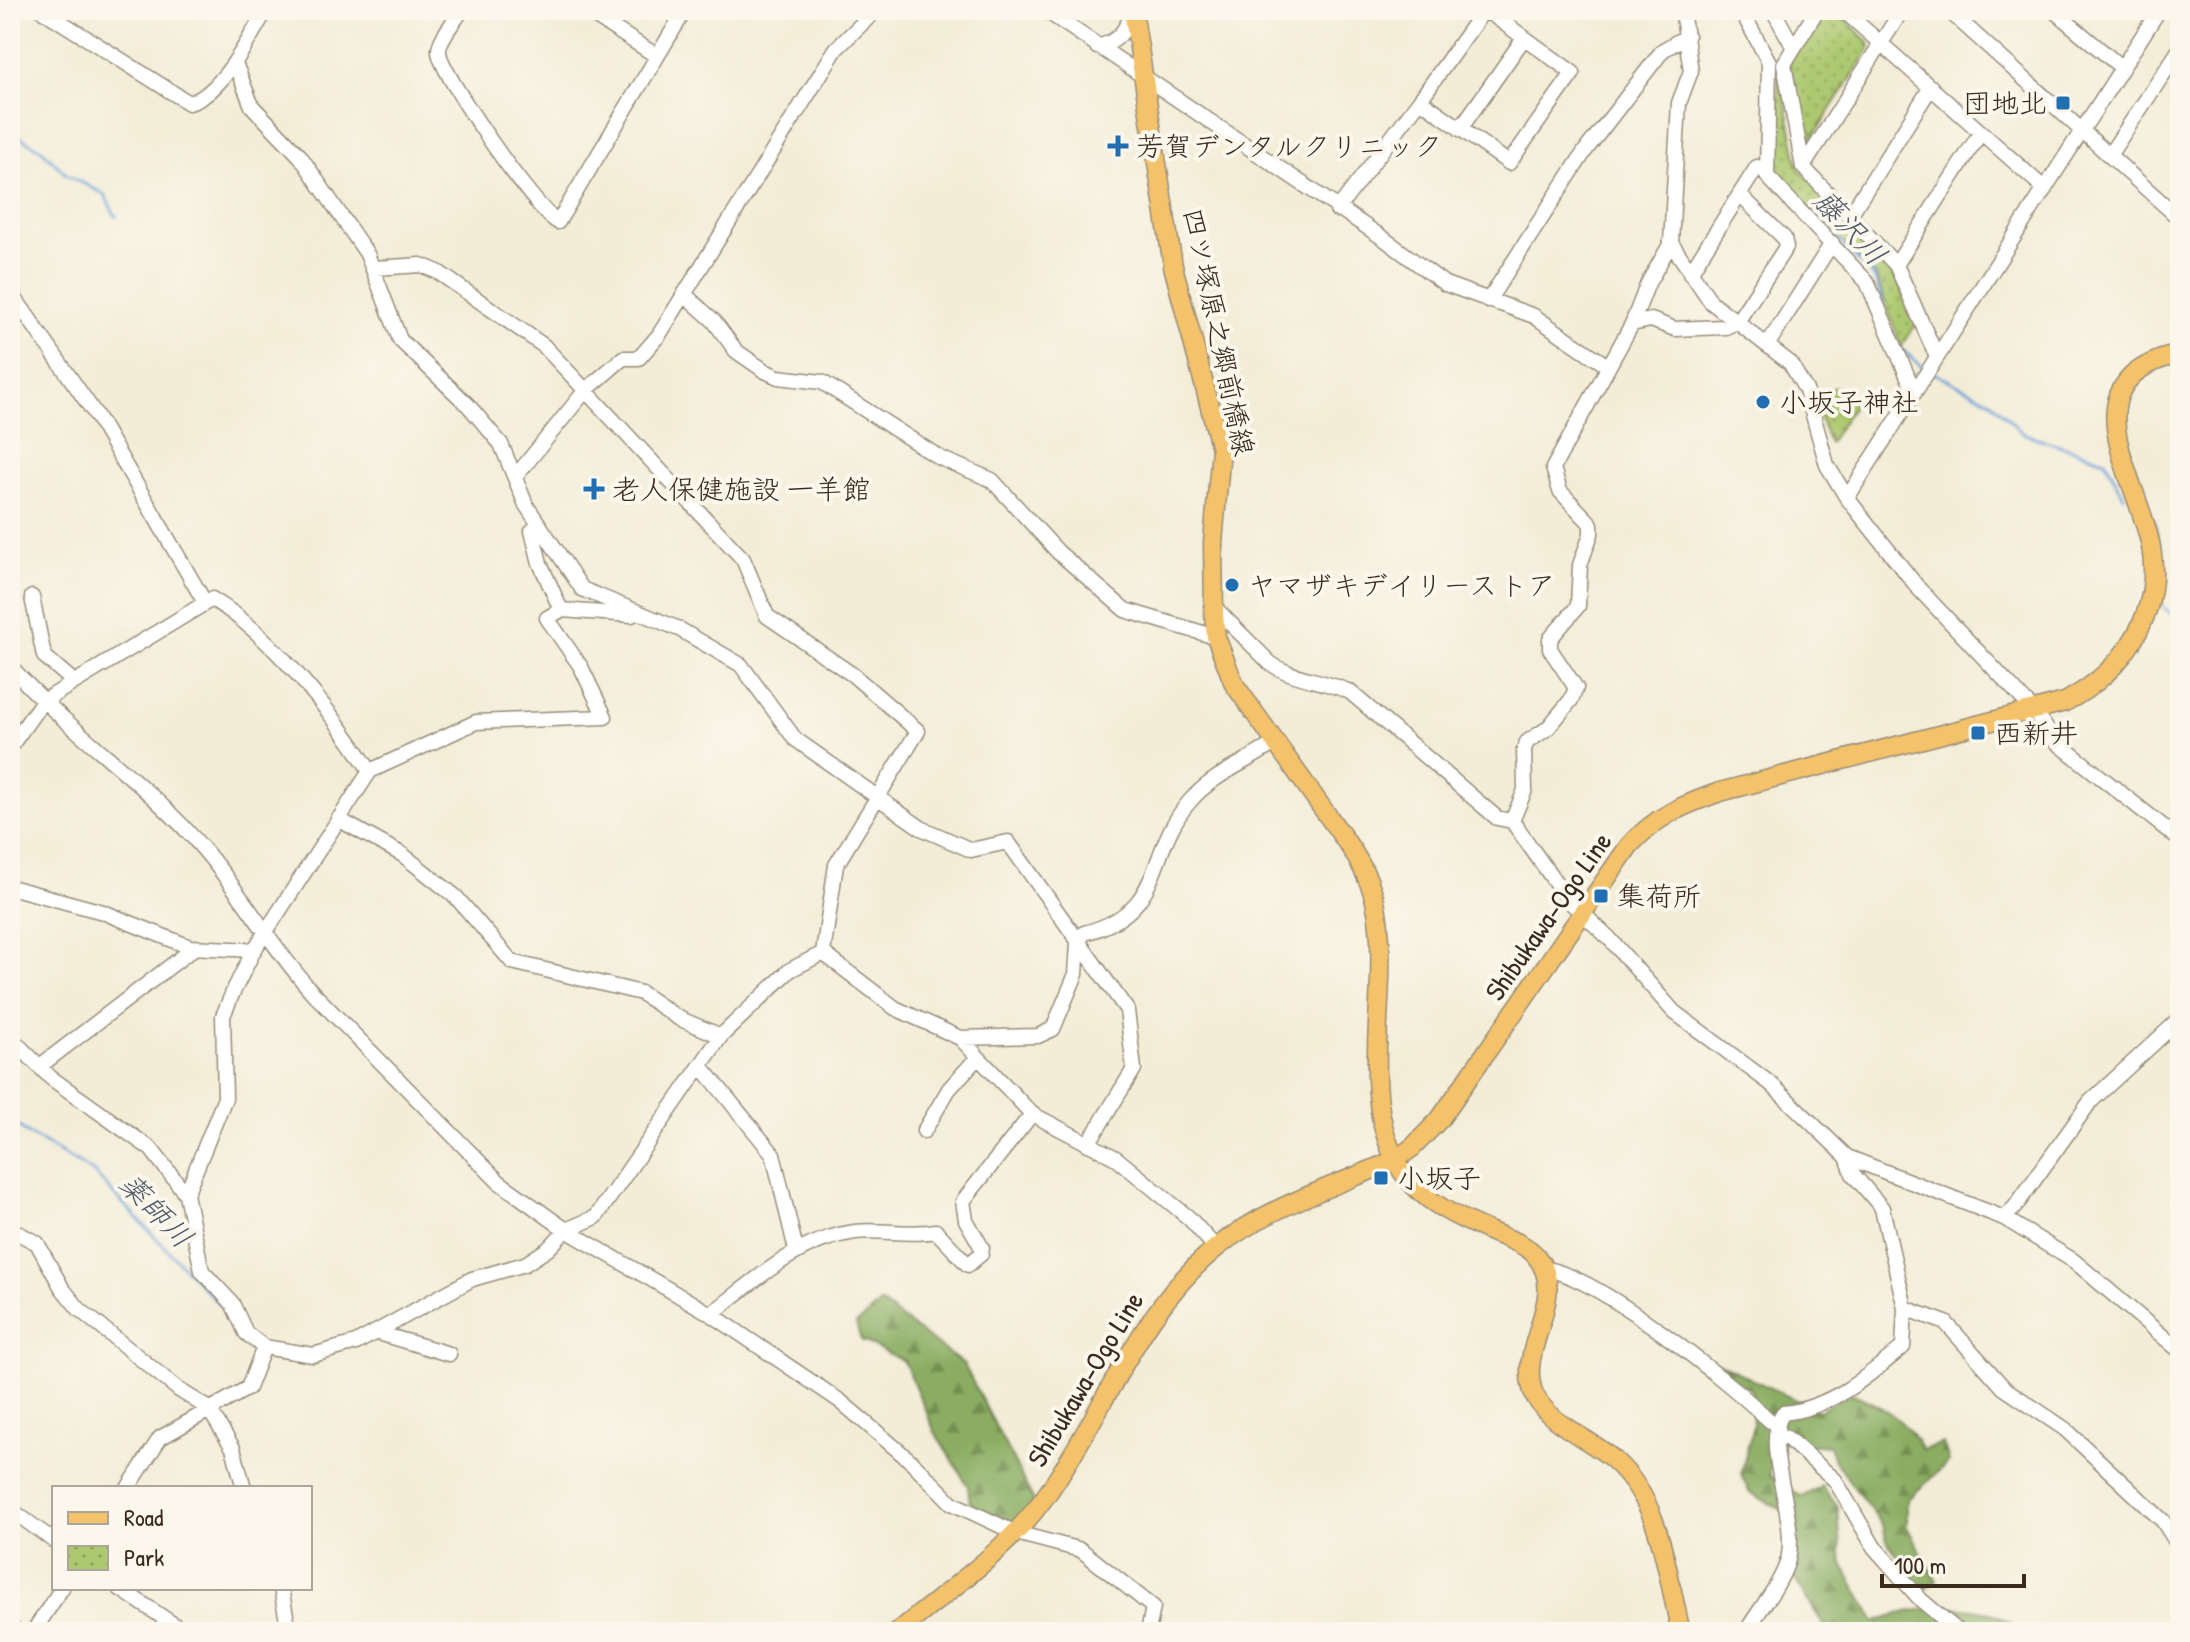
<svg xmlns="http://www.w3.org/2000/svg" width="2190" height="1642" font-family="'Patrick Hand','Klee One',sans-serif">
	<style>
		.forest { fill: url(#forest-firs); stroke: #626c40; stroke-width: 2 }
		.park { fill: url(#park-dots); stroke: #747a47; stroke-width: 2 }
		.lines { fill: none; stroke-linecap: round; stroke-linejoin: round }
		.stream { stroke: #6da1d9; stroke-width: 3 }
		.minor-casing { stroke: #978c7a; stroke-width: 17 }
		.major-casing { stroke: #978c7a; stroke-width: 21 }
		.minor { stroke: #fff; stroke-width: 14 }
		.major { stroke: #f3c26a; stroke-width: 18 }
		.poi-dot { fill: #1f6fb2; stroke: #fbf7ec; stroke-width: 3 }
		.labels { text-anchor: middle; dominant-baseline: central; stroke-width: 8; stroke-linejoin: round; paint-order: stroke }
		.poi-label { font-size: 28px; fill: #3b2a1e; stroke: #fbf7ec; text-anchor: start }
		.street-label { font-size: 28px; fill: #3b2a1e; stroke: #fbf7ec }
		.water-label { font-size: 30px; font-style: italic; fill: #4f5a69; stroke: #fbf7ec }
	</style>
	<defs>
		<pattern id="forest-firs" width="22" height="20" patternUnits="userSpaceOnUse" patternTransform="scale(2)"><rect width="22" height="20" fill="#8aad62"/><path d="M5 1l3.5 6h-7zM16 11l3.5 6h-7z" fill="#728d50"/></pattern>
		<pattern id="park-dots" width="8" height="8" patternUnits="userSpaceOnUse" patternTransform="scale(2)"><rect width="8" height="8" fill="#adc970"/><path d="M2 2h.1M6 6h.1" fill="none" stroke="#8ea35b" stroke-width="1.8" stroke-linecap="round"/></pattern>
	</defs>
	<rect width="100%" height="100%" fill="#fbf7ec"/>
	<filter id="ink" filterUnits="userSpaceOnUse"><feTurbulence type="fractalNoise" baseFrequency=".0125" numOctaves="2"/><feDisplacementMap in="SourceGraphic" scale="16" xChannelSelector="R" yChannelSelector="G"/><feConvolveMatrix kernelMatrix="1 2 1 2 8 2 1 2 1" color-interpolation-filters="sRGB"/></filter>
	<filter id="wash" filterUnits="userSpaceOnUse"><feTurbulence type="fractalNoise" baseFrequency=".006" numOctaves="4" result="noise"/><feDisplacementMap in="SourceGraphic" scale="32" xChannelSelector="R" yChannelSelector="G"/><feGaussianBlur stdDeviation="1.8" result="paint"/><feColorMatrix in="noise" values="0 0 0 0 0 0 0 0 0 0 0 0 0 0 0 0 0 1.4 0 .05"/><feComposite in="paint" operator="in"/></filter>
	<g filter="url(#wash)">
		<rect width="100%" height="100%" fill="#f3edd7"/>
		<path class="forest" d="M881,1303l83,62 70,136 -17,24 -47,-21 -2,-18 -33,-54 -31,-71 -43,-21 -5,-16z
			M1708,1363h11l99,48 33,-18c32,14 54,25 71,57l21,-7 6,19 -42,38v27l30,54 -15,10 -34,-48 -6,-18 -48,-65 -5,-14 -59,-5v35l32,21 20,-11 16,21 4,57 33,58c35,-16 117,-26 144,10h-191l-35,-56 5,-58 -48,-25 -9,-18 12,-50 -2,-35z"/>
		<path class="park" d="M1823,10h13l33,32 1,7 -64,99 -17,-88z
			M1779,66l20,103 93,98 25,56 -16,23 -25,-69 -101,-105z
			M1834,387l13,5 8,11 -26,40 -16,-43z"/>
		<g class="lines">
			<path class="stream" d="M10,131l32,19 25,25 37,19 12,23
				M1800,201l74,76 9,25
				M1902,350l22,18
				M1934,373l57,28 31,32 83,27 19,36
				M2155,523l3,16
				M2160,550l2,56 18,16
				M10,1119l17,14 66,39 130,136 14,21"/>
		</g>
	</g>
	<g filter="url(#ink)">
		<g class="lines">
			<g class="minor-casing">
				<path id="minor" d="M42,10l147,93c31,-7 62,-67 77,-93
					M462,10c-7,11 -24,29 -23,42 2,23 99,162 119,170l127,-212
					M585,10l72,46
					M1045,10l338,228 62,46 89,32 72,49
					M1484,10l-64,90 89,63 64,-90 -87,-63
					M1741,10l28,52 -2,114 100,106 47,109
					M1773,10l21,38
					M1843,10l202,179
					M1902,10l-99,157 93,98 41,92
					M1948,10l232,209
					M2053,10l69,58
					M1097,47c21,-5 26,-14 36,-33
					M235,63l17,43 48,50 67,98 33,86 68,65 33,39 25,61 56,84 97,40 62,36 54,74 126,89 50,22 37,-8 119,168 7,59 -46,75
					M1460,129l64,-91
					M2110,154l70,-105
					M1803,167l-19,-103 33,-54
					M1337,210l83,-110
					M1850,215l81,-128
					M1671,243l40,59 79,61 16,27 21,75 20,33 72,91 116,123 19,28 126,100
					M1896,265l85,-133
					M375,268l46,-3 17,7 106,74 199,213 24,57 86,59 65,56 -82,134 -13,88
					M1690,273l67,-106
					M10,291l86,124 108,186
					M684,294l30,27 22,30 29,20 13,6 44,5 118,76 52,22 66,72 67,58 91,27
					M1488,301l97,-150 78,-101 24,-14
					M1632,324l19,-4 24,9 23,-1 28,-1 11,-5 49,-75 -2,-9 -44,-43
					M1768,344l64,-101
					M516,476l69,-85 38,-33h16l20,-23 177,-286 40,-39
					M1847,498l312,-488
					M539,526l-7,5 8,32 21,47
					M32,597l12,59 30,26
					M1213,606l57,57c22,16 54,17 80,29l147,126 15,3 56,79 41,38 65,74 97,72 76,73 6,17 29,34 23,100 -2,39c-36,30 -72,61 -120,66 -23,32 18,108 4,150 -8,24 -29,48 -41,69
					M10,666c60,67 138,117 195,185 39,46 68,98 108,142l186,189 67,48 145,84 129,87 73,62 39,40 64,30 65,17 72,57 -5,25
					M10,747l32,-45 170,-103c59,35 121,114 158,172
					M338,819l65,36 53,42 56,65 129,31 37,25 43,18
					M1512,821l13,-31 -1,-41 3,-7 21,-14 23,-28 5,-12 -26,-39v-10l28,-33 2,-41 11,-31v-10l-31,-33 -7,-23 79,-144 16,-41 23,-40 8,-140 12,-32 -9,-61
					M10,887l93,25 87,35 64,3
					M823,953l72,55 65,30 72,76 84,44 73,60 27,30
					M10,1037l41,41 100,71 35,45 16,77 30,32 14,30 18,14 49,8 43,-12 116,-64 53,-15 23,-15 18,-19 30,-13 125,-181 69,-66 33,-17
					M960,1038l78,-2 15,-7 23,-55 2,-31 6,-10c83,-21 61,-81 106,-132 23,-27 58,-39 86,-59
					M40,1066l154,-118
					M702,1067l71,87 23,96
					M924,1131l25,-42 29,-32
					M1847,1157l157,61 70,43 106,90
					M186,1194l39,-96 -2,-82 10,-24 21,-42 116,-179 106,-49 129,-5 -24,-50 -34,-49 14,-8 71,5
					M2004,1218l11,-11 75,-105 90,-83
					M10,1229l27,14 25,45 17,21 100,81 29,18 25,40 11,40
					M1544,1269c52,5 185,113 226,152l7,1
					M1905,1308l41,15 58,65 61,41 98,92 17,27
					M711,1314c45,-34 86,-74 144,-82 28,-3 52,4 81,-1l32,34 13,-11 1,-6 -16,-28 -3,-19 69,-87
					M378,1333l71,21
					M1779,1437l8,1 48,42 39,67 47,53 38,32
					M128,1488l32,-50 88,-50 16,-41
					M10,1509l44,32
					M119,1588l66,44
					M281,1588l8,44
					M10,1627l7,5
					M33,1632l29,-44"/>
			</g>
			<g class="major-casing">
				<path id="major" d="M1133,10l40,256 48,183 -8,94 1,72 2,22 18,47c28,39 56,79 84,118 22,32 48,61 57,99 18,81 -18,182 20,258 19,39 60,58 99,74 14,6 32,11 42,23 35,42 -23,94 -1,140 15,29 56,43 79,64 49,44 52,112 67,172
					M898,1632c51,-43 107,-79 147,-135 58,-81 92,-185 171,-249 51,-41 119,-62 179,-88l18,-13 27,-28 189,-273c27,-30 54,-41 91,-54l345,-90c57,-30 98,-87 86,-155 -13,-70 -88,-168 29,-193"/>
			</g>
			<use href="#minor" class="minor"/>
			<use href="#major" class="major"/>
		</g>
	</g>
	<g class="poi-dot">
		<rect x="2055" y="95" width="16" height="16" rx="4"/>
		<path d="M1114 134h8v8h8v8h-8v8h-8v-8h-8v-8h8z"/>
		<circle cx="1763" cy="402" r="8"/>
		<path d="M590 477h8v8h8v8h-8v8h-8v-8h-8v-8h8z"/>
		<circle cx="1232" cy="585" r="8"/>
		<rect x="1970" y="725" width="16" height="16" rx="4"/>
		<rect x="1593" y="888" width="16" height="16" rx="4"/>
		<rect x="1373" y="1170" width="16" height="16" rx="4"/>
	</g>
	<g class="labels">
		<g class="poi-label">
			<text x="2047" y="103" text-anchor="end">団地北</text>
			<text x="1136" y="146">芳賀デンタルクリニック</text>
			<text x="1779" y="402">小坂子神社</text>
			<text x="612" y="489">老人保健施設 一羊館</text>
			<text x="1248" y="585">ヤマザキデイリーストア</text>
			<text x="1994" y="733">西新井</text>
			<text x="1617" y="896">集荷所</text>
			<text x="1397" y="1178">小坂子</text>
		</g>
		<g class="street-label">
			<text transform="translate(1219 332) rotate(78)">四ツ塚原之郷前橋線</text>
			<text transform="translate(1548 916) rotate(-55)">Shibukawa-Ogo Line</text>
			<text transform="translate(1085 1379) rotate(-59)">Shibukawa-Ogo Line</text>
		</g>
		<g class="water-label">
			<text transform="translate(1851 227) rotate(47)">藤沢川</text>
			<text transform="translate(157 1210) rotate(46)">薬師川</text>
		</g>
	</g>
	<rect width="2190" height="1642" fill="none" stroke="#fbf7ec" stroke-width="40"/>
	<rect x="52" y="1486" width="260" height="104" fill="#fbf7ec" stroke="#aea59a" stroke-width="2"/>
	<rect x="68" y="1512" width="40" height="12" fill="#f3c26a" stroke="#aea59a" stroke-width="2"/>
	<text x="124" y="1526" font-size="24" fill="#3b2a1e">Road</text>
	<rect x="68" y="1546" width="40" height="24" fill="url(#park-dots)" stroke="#aea59a" stroke-width="2"/>
	<text x="124" y="1566" font-size="24" fill="#3b2a1e">Park</text>
	<path d="M1882 1574v12h142v-12" fill="none" stroke="#3b2a1e" stroke-width="4"/>
	<text x="1894" y="1574" font-size="24" fill="#3b2a1e" stroke="#fbf7ec" stroke-width="6" paint-order="stroke">100 m</text>
</svg>
